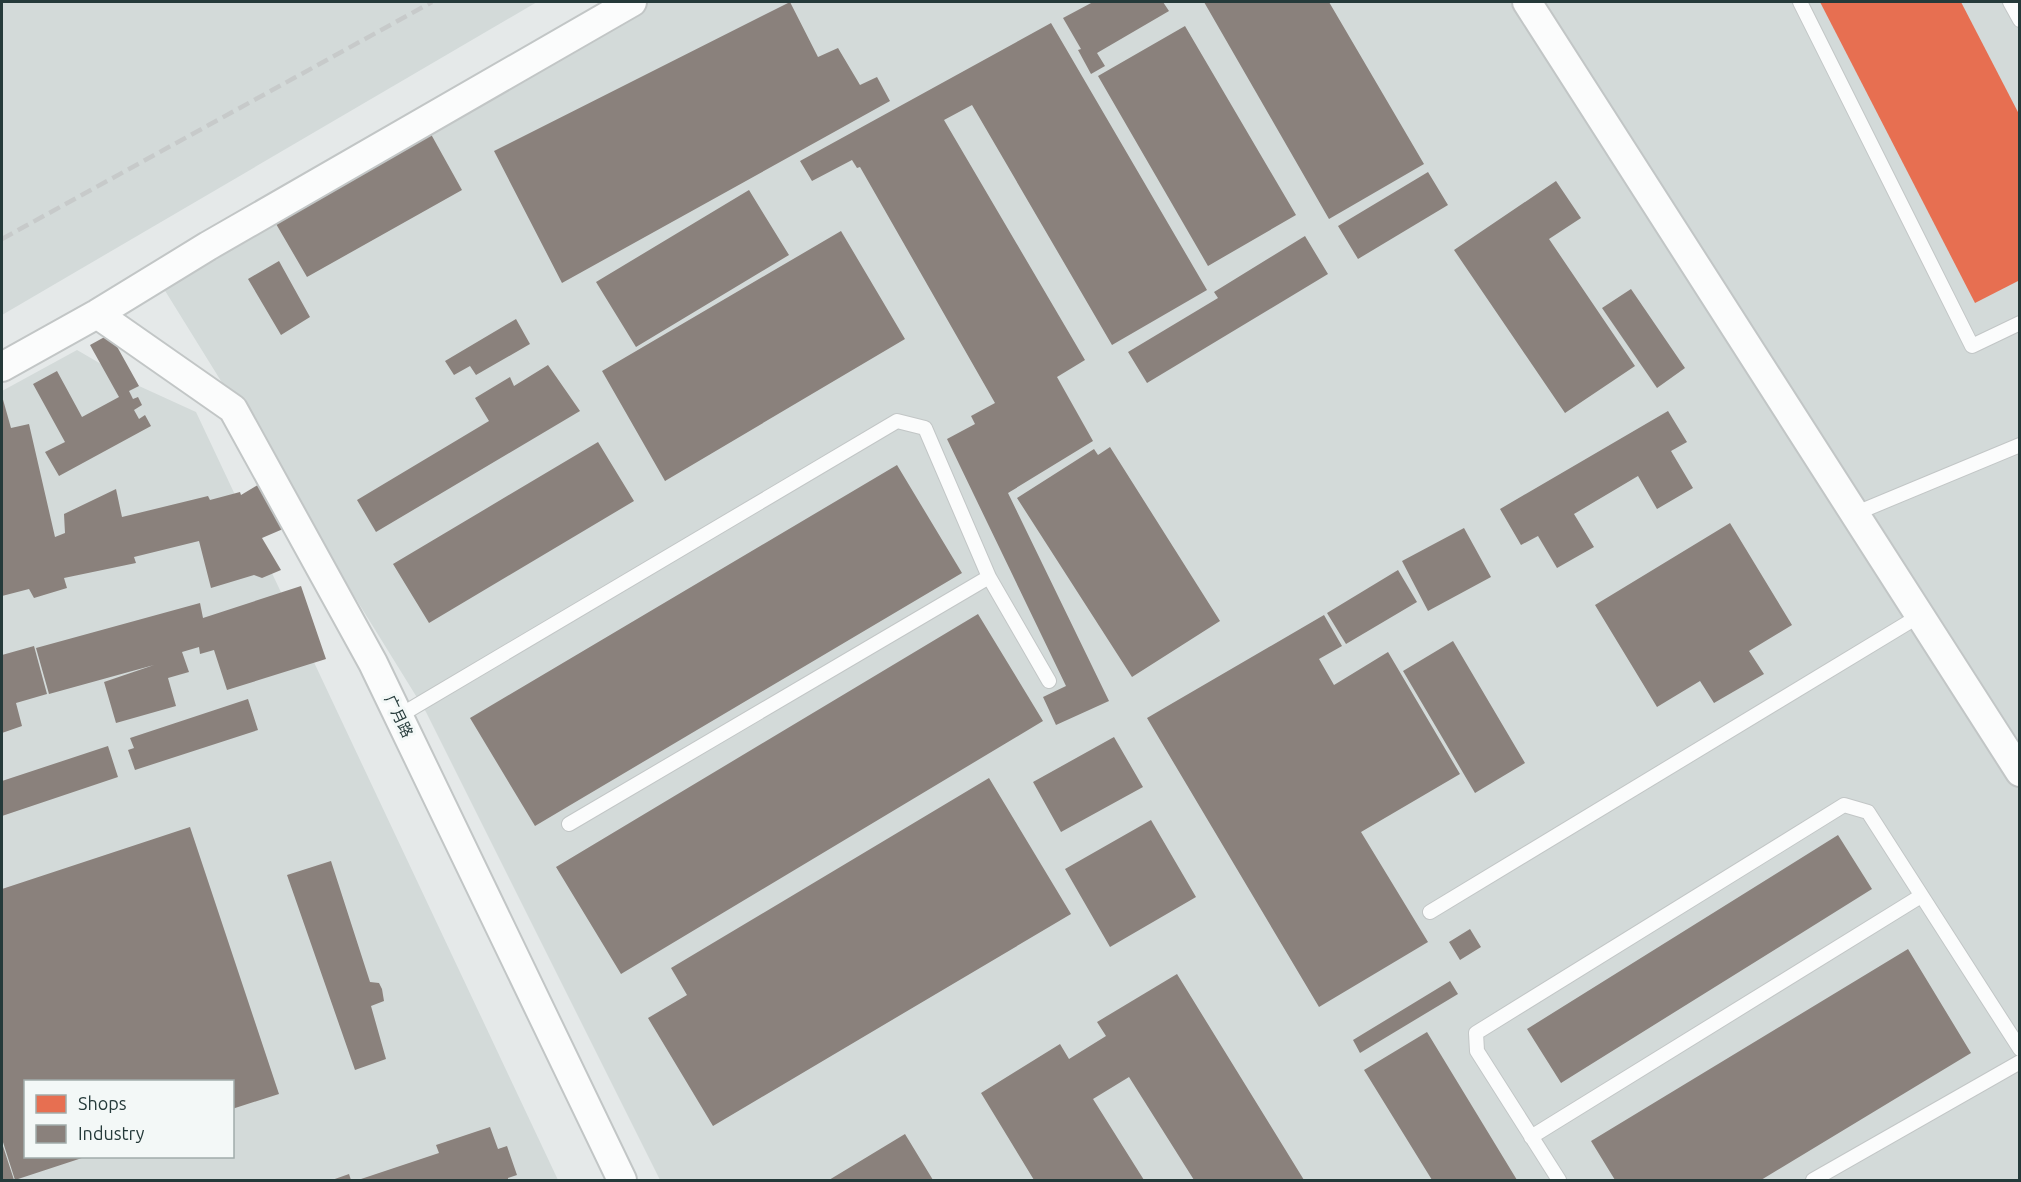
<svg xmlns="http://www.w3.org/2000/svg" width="2021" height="1182" font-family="Ubuntu,'Noto Sans SC',sans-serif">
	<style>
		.built { fill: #d3dad9; fill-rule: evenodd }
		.shops { fill: #e76f51 }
		.industry { fill: #8a817c }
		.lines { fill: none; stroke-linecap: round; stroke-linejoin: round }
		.lane-casing { stroke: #c2c6c6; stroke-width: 16 }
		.street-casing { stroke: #c2c6c6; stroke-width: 32 }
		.lane { stroke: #fbfcfc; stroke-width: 14 }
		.street { stroke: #fbfcfc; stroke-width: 28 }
		.rail { stroke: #c7caca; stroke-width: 4.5; stroke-dasharray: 12 6; stroke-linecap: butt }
		.labels { text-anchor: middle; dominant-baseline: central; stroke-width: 6; stroke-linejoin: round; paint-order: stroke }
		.street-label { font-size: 15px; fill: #253a3a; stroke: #f3f8f7 }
	</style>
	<rect width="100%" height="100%" fill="#e5e9e9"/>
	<path class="built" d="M2,2h535l-535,313z
		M636,2h1383v1178h-1359l-234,-468 -267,-431z
		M77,350l62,36 57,26 362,768h-556v-789zM26,1082h206v74h-206z"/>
	<path class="shops" d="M1820,2h141l59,114v164l-45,23z"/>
	<path class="industry" d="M790,2l28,55 20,-9 22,37 17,-8 13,24 -328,182 -68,-132z
		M1093,2h70l6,9 -72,42 8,13 -14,8 -13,-24 3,-1 -18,-31z
		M1204,2h125l95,162 -95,55z
		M1051,23l156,267 -95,55 -140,-240 -28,15 141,240 -28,17 36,64 -85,52 101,208 -53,24 -13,-28 23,-11 -119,-247 28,-15 -4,-8 24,-13 -135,-236 -3,1 -5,-8 -40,21 -12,-20z
		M1185,26l111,189 -88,51 -110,-190z
		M427,127l35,63 -155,87 -35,-60z
		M1428,172l20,33 -90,54 -20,-33z
		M1556,181l25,37 -32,21 86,127 -70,47 -111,-163z
		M749,190l40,65 -153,92 -40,-65z
		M841,231l64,108 -240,142 -63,-110z
		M1305,236l23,38 -181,109 -19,-31 90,-54 -4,-6z
		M279,261l31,56 -29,18 -33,-56z
		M1631,289l54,79 -28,20 -55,-80z
		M516,319l14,25 -54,31 -6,-9 -16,9 -9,-14z
		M110,334l29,52 -10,5 4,8 5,-2 4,8 -8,5 5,9 6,-4 6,11 -92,50 -14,-24 20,-10 -32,-58 24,-13 25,46 37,-20 -29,-52z
		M548,365l32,46 -204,121 -19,-32 132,-79 -14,-23 35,-21 4,9z
		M2,396l9,32 18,-4 26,113 10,-4 -1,-19 52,-25 6,28 86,-21 2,4 30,-8 1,3 20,-12 22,46 -21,9 19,32 -19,8 -8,-3 -43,13 -12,-47 -65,16 2,6 -72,15 3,10 -33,10 -5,-9 -27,7z
		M1668,411l19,31 -16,9 22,37 -36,21 -19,-33 -64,38 20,33 -37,21 -19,-32 -17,9 -21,-36z
		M598,442l36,59 -205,122 -36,-59z
		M1110,447l110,174 -88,56 -115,-179 77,-49 4,6z
		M897,465l65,108 -427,253 -65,-108z
		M1730,523l62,102 -43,26 15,23 -50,29 -14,-22 -43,26 -62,-102z
		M1464,528l27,49 -63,34 -26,-50z
		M1398,570l19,32 -71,42 -19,-31z
		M301,586l25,73 -99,31 -13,-40 -14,4 -1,-7 -17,5 7,20 -21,6 8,28 -60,17 -12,-41 50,-17 -105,29 -13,-46 164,-45 3,15z
		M978,614l65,107 -422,253 -65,-107z
		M1324,615l18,31 -23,13 15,26 54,-33 72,122 -99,58 67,110 -109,65 -172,-289z
		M1453,641l72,122 -50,30 -72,-122z
		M34,646l13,48 -31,9 6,23 -20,7v-78z
		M248,699l10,31 -123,40 -7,-20 6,-2 -4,-10z
		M1114,737l29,50 -82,45 -28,-50z
		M108,746l10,31 -116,39v-35z
		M989,778l82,136 -358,212 -65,-108 39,-23 -16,-27z
		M1151,820l45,77 -86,50 -45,-78z
		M190,827l89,267 -47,15v-27h-206v74l59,1 -70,23 -13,-41v-250z
		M1838,835l34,54 -311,194 -34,-54z
		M331,861l39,121 9,1 3,6 2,12 -13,5 15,53 -31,11 -68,-195z
		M1470,929l11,18 -21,13 -11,-18z
		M1908,949l63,104 -210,127h-146l-24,-39z
		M1177,974l127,206h-110l-65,-103 -36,22 51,81h-110l-53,-87 79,-49 9,15 37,-23 -9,-14z
		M1450,981l8,13 -98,59 -7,-13z
		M1427,1032l90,148h-85l-68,-110z
		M490,1127l8,22 9,-3 10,29 -9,3v2h-150l81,-27 -3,-8z
		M905,1134l28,46h-104z
		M2,1143l12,37h-12z
		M349,1174l2,6h-19z"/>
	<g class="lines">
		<g class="lane-casing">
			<path id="lane" d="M1800,2l172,344 48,-23
				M2010,2l10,18
				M1854,514l166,-69
				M399,716l498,-295 28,7 64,149 60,104
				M569,824l420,-247
				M1430,912l489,-296
				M1531,1137l390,-241
				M1559,1180l-82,-129 -1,-18 368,-228 24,7 152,237
				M1813,1180l207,-118"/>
		</g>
		<g class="street-casing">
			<path id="street" d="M1527,2l493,770
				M97,314l136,95 140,254 249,517
				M2,367l95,-53 111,-68 424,-244"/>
		</g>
		<use href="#lane" class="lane"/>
		<use href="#street" class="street"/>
		<path class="rail" d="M2,239l430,-237"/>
	</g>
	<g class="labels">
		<g class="street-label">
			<text transform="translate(399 716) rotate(64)">广月路</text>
		</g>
	</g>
	<rect width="2021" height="1182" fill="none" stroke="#253a3a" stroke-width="6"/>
	<rect x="24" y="1080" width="210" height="78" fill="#f3f8f7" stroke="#a1acab" stroke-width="1.5"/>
	<rect x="36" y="1095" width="30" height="18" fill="#e76f51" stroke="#a1acab" stroke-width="1.5"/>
	<text x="78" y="1110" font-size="18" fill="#253a3a">Shops</text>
	<rect x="36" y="1125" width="30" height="18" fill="#8a817c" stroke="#a1acab" stroke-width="1.5"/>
	<text x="78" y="1140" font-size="18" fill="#253a3a">Industry</text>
</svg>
